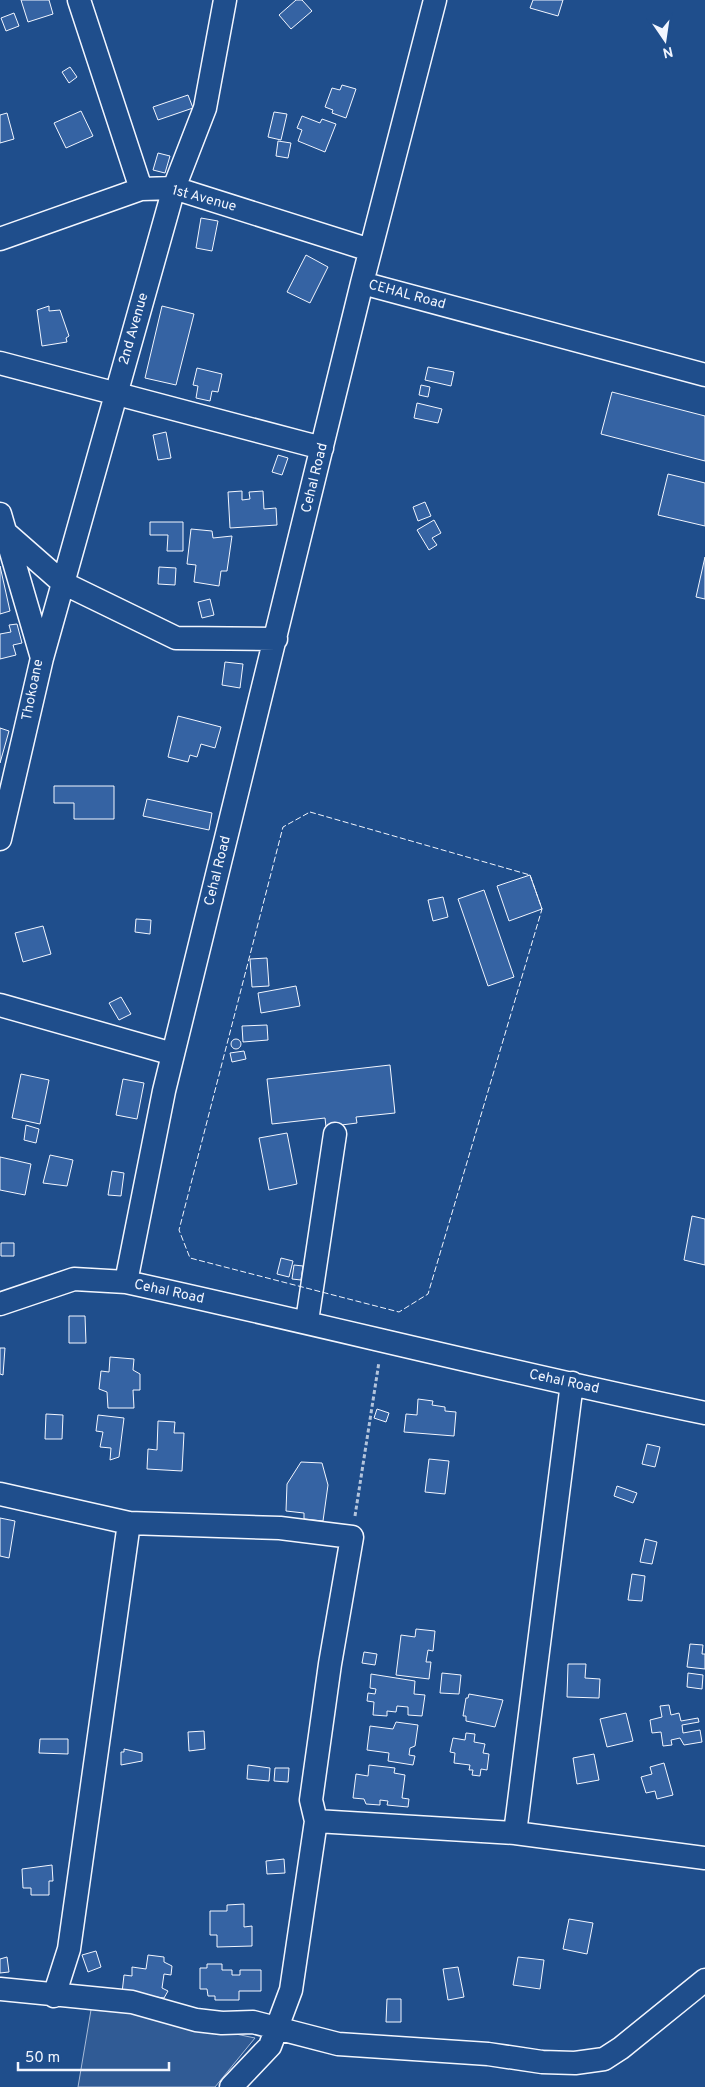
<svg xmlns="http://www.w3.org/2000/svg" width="705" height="2087" font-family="Overpass,sans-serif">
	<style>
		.green { fill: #305b95; stroke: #a8bbd7 }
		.building { fill: #3563a3; stroke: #f2f6ff }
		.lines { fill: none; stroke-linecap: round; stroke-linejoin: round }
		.minor-casing { stroke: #f2f6ff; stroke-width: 25 }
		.path { stroke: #b3c4dc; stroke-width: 3; stroke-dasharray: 4 2.5; stroke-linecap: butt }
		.minor { stroke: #1f4e8c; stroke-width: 22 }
		.fence { stroke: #f2f6ff; stroke-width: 1; stroke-dasharray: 6 2.5; stroke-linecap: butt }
		.labels { text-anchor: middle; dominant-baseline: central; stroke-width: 4; stroke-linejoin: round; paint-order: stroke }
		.street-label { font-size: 14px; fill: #f2f6ff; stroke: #1f4e8c }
	</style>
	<rect width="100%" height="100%" fill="#1f4e8c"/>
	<path class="green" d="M92,2004l163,34 -40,49h-137z"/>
	<path class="building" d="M21,0h28l4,14 -25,8z
		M296,0h6l10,11 -21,18 -12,-14z
		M533,0h30l-5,16 -28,-8z
		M14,13l5,13 -13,5 -5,-13z
		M70,67l7,10 -8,6 -7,-11z
		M342,85l14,4 -10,29 -14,-5 1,-3 -8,-3 7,-19 8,2z
		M188,95l5,13 -35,12 -5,-13z
		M81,111l12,25 -27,12 -12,-25z
		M274,112l13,2 -6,26 -13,-3z
		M7,113l7,26 -14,4v-28z
		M302,116l18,7 2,-4 14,5 -11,28 -27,-11 4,-11 -5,-2z
		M278,141l13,2 -3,15 -12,-2z
		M158,153l12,3 -5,17 -12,-3z
		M201,218l17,3 -6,30 -16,-3z
		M306,255l22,12 -18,36 -23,-11z
		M49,306v5l11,-1 9,26 -3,2 1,4 -25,4 -5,-36z
		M162,306l32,8 -18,71 -31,-7z
		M428,367l26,5 -3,14 -26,-6z
		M197,368l25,6 -4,18 -6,-1 -2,10 -14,-3 2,-12 -5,-1z
		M421,385l9,2 -2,10 -9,-2z
		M612,392l93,24v45l-104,-27z
		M417,403l25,6 -4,14 -24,-5z
		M166,432l5,26 -13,2 -5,-25z
		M278,455l10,3 -6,17 -10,-3z
		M668,474l37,9v43l-47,-11z
		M242,491v9l8,-1 -1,-7 14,-1 1,18 12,-1 1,17 -47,3 -2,-36z
		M425,502l6,14 -13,5 -5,-14z
		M434,520l7,13 -9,5 5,7 -8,5 -12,-20z
		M150,522h33v29h-16l1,-16h-18z
		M191,529l21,2 1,7 19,-2 -5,35h-6l-2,15 -25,-4 2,-17 -9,-1z
		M705,557v42l-9,-2z
		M0,566l10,45 -10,3z
		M159,567l17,1 -1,17 -17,-1z
		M210,599l4,16 -12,3 -4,-16z
		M17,624l5,19 -9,2 3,10 -16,4v-25l11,-2 -2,-7z
		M225,662l18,2 -3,24 -18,-3z
		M178,716l43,11 -6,21 -14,-4 -4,13 -7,-2 -2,7 -20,-5z
		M0,728l9,3 -9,32z
		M54,786h60v33h-40v-16h-20z
		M147,799l65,14 -3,17 -66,-14z
		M530,875l12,34 -33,12 -12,-35z
		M484,890l30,87 -26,9 -30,-87z
		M443,897l5,20 -15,4 -5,-21z
		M136,919l15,1 -1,14 -15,-2z
		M43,926l8,28 -28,8 -8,-29z
		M267,958l2,28 -17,1 -2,-28z
		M296,986l4,20 -39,7 -3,-20z
		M121,997l10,17 -12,6 -10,-17z
		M267,1025l1,15 -25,2 -1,-16z
		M231 1044a5 5 0 1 1 10 0a5 5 0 1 1-10 0Z
		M244,1051l2,8 -14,3 -2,-9z
		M390,1065l5,48 -39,4 1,6 -31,4 -1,-9 -53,6 -5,-45z
		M21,1074l28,6 -9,44 -28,-6z
		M123,1079l21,4 -7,36 -21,-4z
		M26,1125l13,4 -3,14 -12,-3z
		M287,1133l10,51 -28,6 -10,-52z
		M50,1155l23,5 -6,26 -24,-3z
		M0,1157l31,7 -6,31 -25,-5z
		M112,1171l12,2 -3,23 -13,-1z
		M692,1216l13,3v46l-21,-5z
		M1,1243h13v13h-13z
		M281,1258l12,3 -4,16 -12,-3z
		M294,1265l9,1 -2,14 -9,-1z
		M69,1316h16l1,27h-17z
		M0,1348h5l-2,27 -3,-1z
		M110,1357l24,2 -1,11 7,4v16h-7l1,18h-26l-1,-16 -8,-3 2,-18 8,1z
		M418,1399l15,2 -1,4 13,2v4l11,1 -2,24 -50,-4 2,-18 11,1z
		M377,1409l12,4 -3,9 -12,-4z
		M46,1414l17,1 -1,24h-17z
		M98,1415l26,3 -5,39 -9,3 1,-12 -11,-1 3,-15 -7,-1z
		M158,1421l17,1 -1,11h10l-2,38 -35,-2 1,-20 9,1z
		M647,1444l13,3 -5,20 -13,-3z
		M429,1459l20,2 -4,33 -20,-2z
		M301,1462l21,1 6,22 -5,36 -19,-2v-6l-18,-2 1,-27z
		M617,1486l20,7 -4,10 -19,-7z
		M0,1518l15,3 -6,37 -9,-2z
		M645,1539l12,3 -5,22 -12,-2z
		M632,1574l13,2 -3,25 -14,-1z
		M416,1629l19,2 -2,20 -5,-1 -2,12h5l-2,17 -33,-4 5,-40 14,2z
		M690,1644l13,1 -1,9h3v15l-18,-2z
		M364,1652l13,2 -2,11 -13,-2z
		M568,1664h18l-1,14 15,1 -1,19 -32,-1z
		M442,1673l19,2 -2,19 -19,-1z
		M688,1673l15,2 -1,14 -15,-2z
		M371,1674l44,7 -1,13 11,1 -3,21 -14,-1v-8l-11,-1 -1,6 -9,-1v5l-14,-1 1,-13 -7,-1 1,-8 7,1 1,-5 -6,-1z
		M469,1694l34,6 -8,27 -29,-6v-5h-3l3,-18h2z
		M669,1705l2,10 8,-2 2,8 17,-3 1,4 -17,3 1,8 17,-3 2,12 -18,3 -4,-7 -9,2 1,5 -9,1 -2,-14 -9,1 -2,-13 12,-3 -2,-11z
		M626,1713l7,28 -26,6 -7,-28z
		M396,1722l22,3 -3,21 -5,2 -1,7 6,1 -2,9 -25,-4 1,-8 -22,-3 3,-24 23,3z
		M204,1731l1,18 -16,2 -1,-19z
		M466,1733l9,1 -1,8 11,2 -2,9 6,1 -2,16 -6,-1 -1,7 -8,-1 1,-5h-4l1,-5 -16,-2 1,-10 -5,-1 3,-14 12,2z
		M40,1739h28v15l-29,-1z
		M124,1749l18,4v8l-21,4v-13h3z
		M594,1754l5,26 -22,4 -4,-26z
		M664,1763l9,32 -16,4 -2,-8 -9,2 -5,-16 11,-3 -2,-7z
		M248,1765l22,3 -1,13 -22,-2z
		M369,1765l26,3 -1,5 11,2 -3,23 7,1 -1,8 -21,-2 1,-4 -8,-1v5l-14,-1 -2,-5 -11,-1 3,-24 12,2z
		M275,1768h14l-1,14 -14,-1z
		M284,1859l1,14 -18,1 -1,-13z
		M52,1865l1,16h-4v14h-18v-7h-8l-1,-19z
		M244,1904v23l8,-1v20l-35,1v-12h-7v-24h17v-6z
		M569,1919l24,4 -6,31 -24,-5z
		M96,1951l5,16 -13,5 -6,-17z
		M148,1955l16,2v5l8,4 -1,9 -7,-1 -2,14 6,3 -4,7 -42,-5 2,-18 8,1v-9l14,2z
		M7,1957l2,15 -9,1v-14z
		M518,1957l26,3 -4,29 -27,-4z
		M207,1964h15v6h10v5h8v-5h21v21h-22v9h-24v-4h-7l-1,-7h-7v-21h7z
		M458,1967l6,30 -16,3 -5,-31z
		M387,1999h14v23h-15z"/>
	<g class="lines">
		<g class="minor-casing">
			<path id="minor" d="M79,0l62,189 33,-1 196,62
				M435,0l-73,283 343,92
				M0,239l141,-50
				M362,283l-198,808 -38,191c193,42 385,91 579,131
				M0,363l322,85
				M0,514l42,144 -42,181
				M6,533l57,50 113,55 100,1
				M42,658l132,-470 31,-80 20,-108
				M0,1005l173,49
				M0,1304l74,-25 52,3
				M307,1321l28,-187
				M0,1494l129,29 151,5 72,9 -22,127 -19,136 5,21 -25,169 -21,56 -39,41
				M316,1821l199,12 190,25
				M515,1833l57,-450
				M0,1989l132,13 64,18 26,3 31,-1 85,22 150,10 54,8 33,1 29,-4 17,-11 84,-68
				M54,1996l15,-47 60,-426"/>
		</g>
		<path class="path" d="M355,1516l24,-154"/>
		<use href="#minor" class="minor"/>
		<path class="fence" d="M310,812l220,63 12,34 -114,385 -29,18 -209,-54 -11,-28 104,-403z"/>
	</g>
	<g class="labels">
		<g class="street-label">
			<text transform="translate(204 199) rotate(15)">1st Avenue</text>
			<text transform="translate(407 295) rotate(15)">CEHAL Road</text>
			<text transform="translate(134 329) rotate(-74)">2nd Avenue</text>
			<text transform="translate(315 478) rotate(-76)">Cehal Road</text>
			<text transform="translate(33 690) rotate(-79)">Thokoane</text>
			<text transform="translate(218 871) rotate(-76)">Cehal Road</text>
			<text transform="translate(169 1292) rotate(12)">Cehal Road</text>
			<text transform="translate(564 1382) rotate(12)">Cehal Road</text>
		</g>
	</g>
	<g transform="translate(665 40) rotate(167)" stroke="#1f4e8c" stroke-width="4" paint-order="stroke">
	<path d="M0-4L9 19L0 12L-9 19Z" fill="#f2f6ff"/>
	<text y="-8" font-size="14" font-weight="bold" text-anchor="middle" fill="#f2f6ff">N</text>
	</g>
	<path d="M18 2062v8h151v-8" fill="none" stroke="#f2f6ff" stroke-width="2.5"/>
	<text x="25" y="2062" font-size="15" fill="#f2f6ff" stroke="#1f4e8c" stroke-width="4" paint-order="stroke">50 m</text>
</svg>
